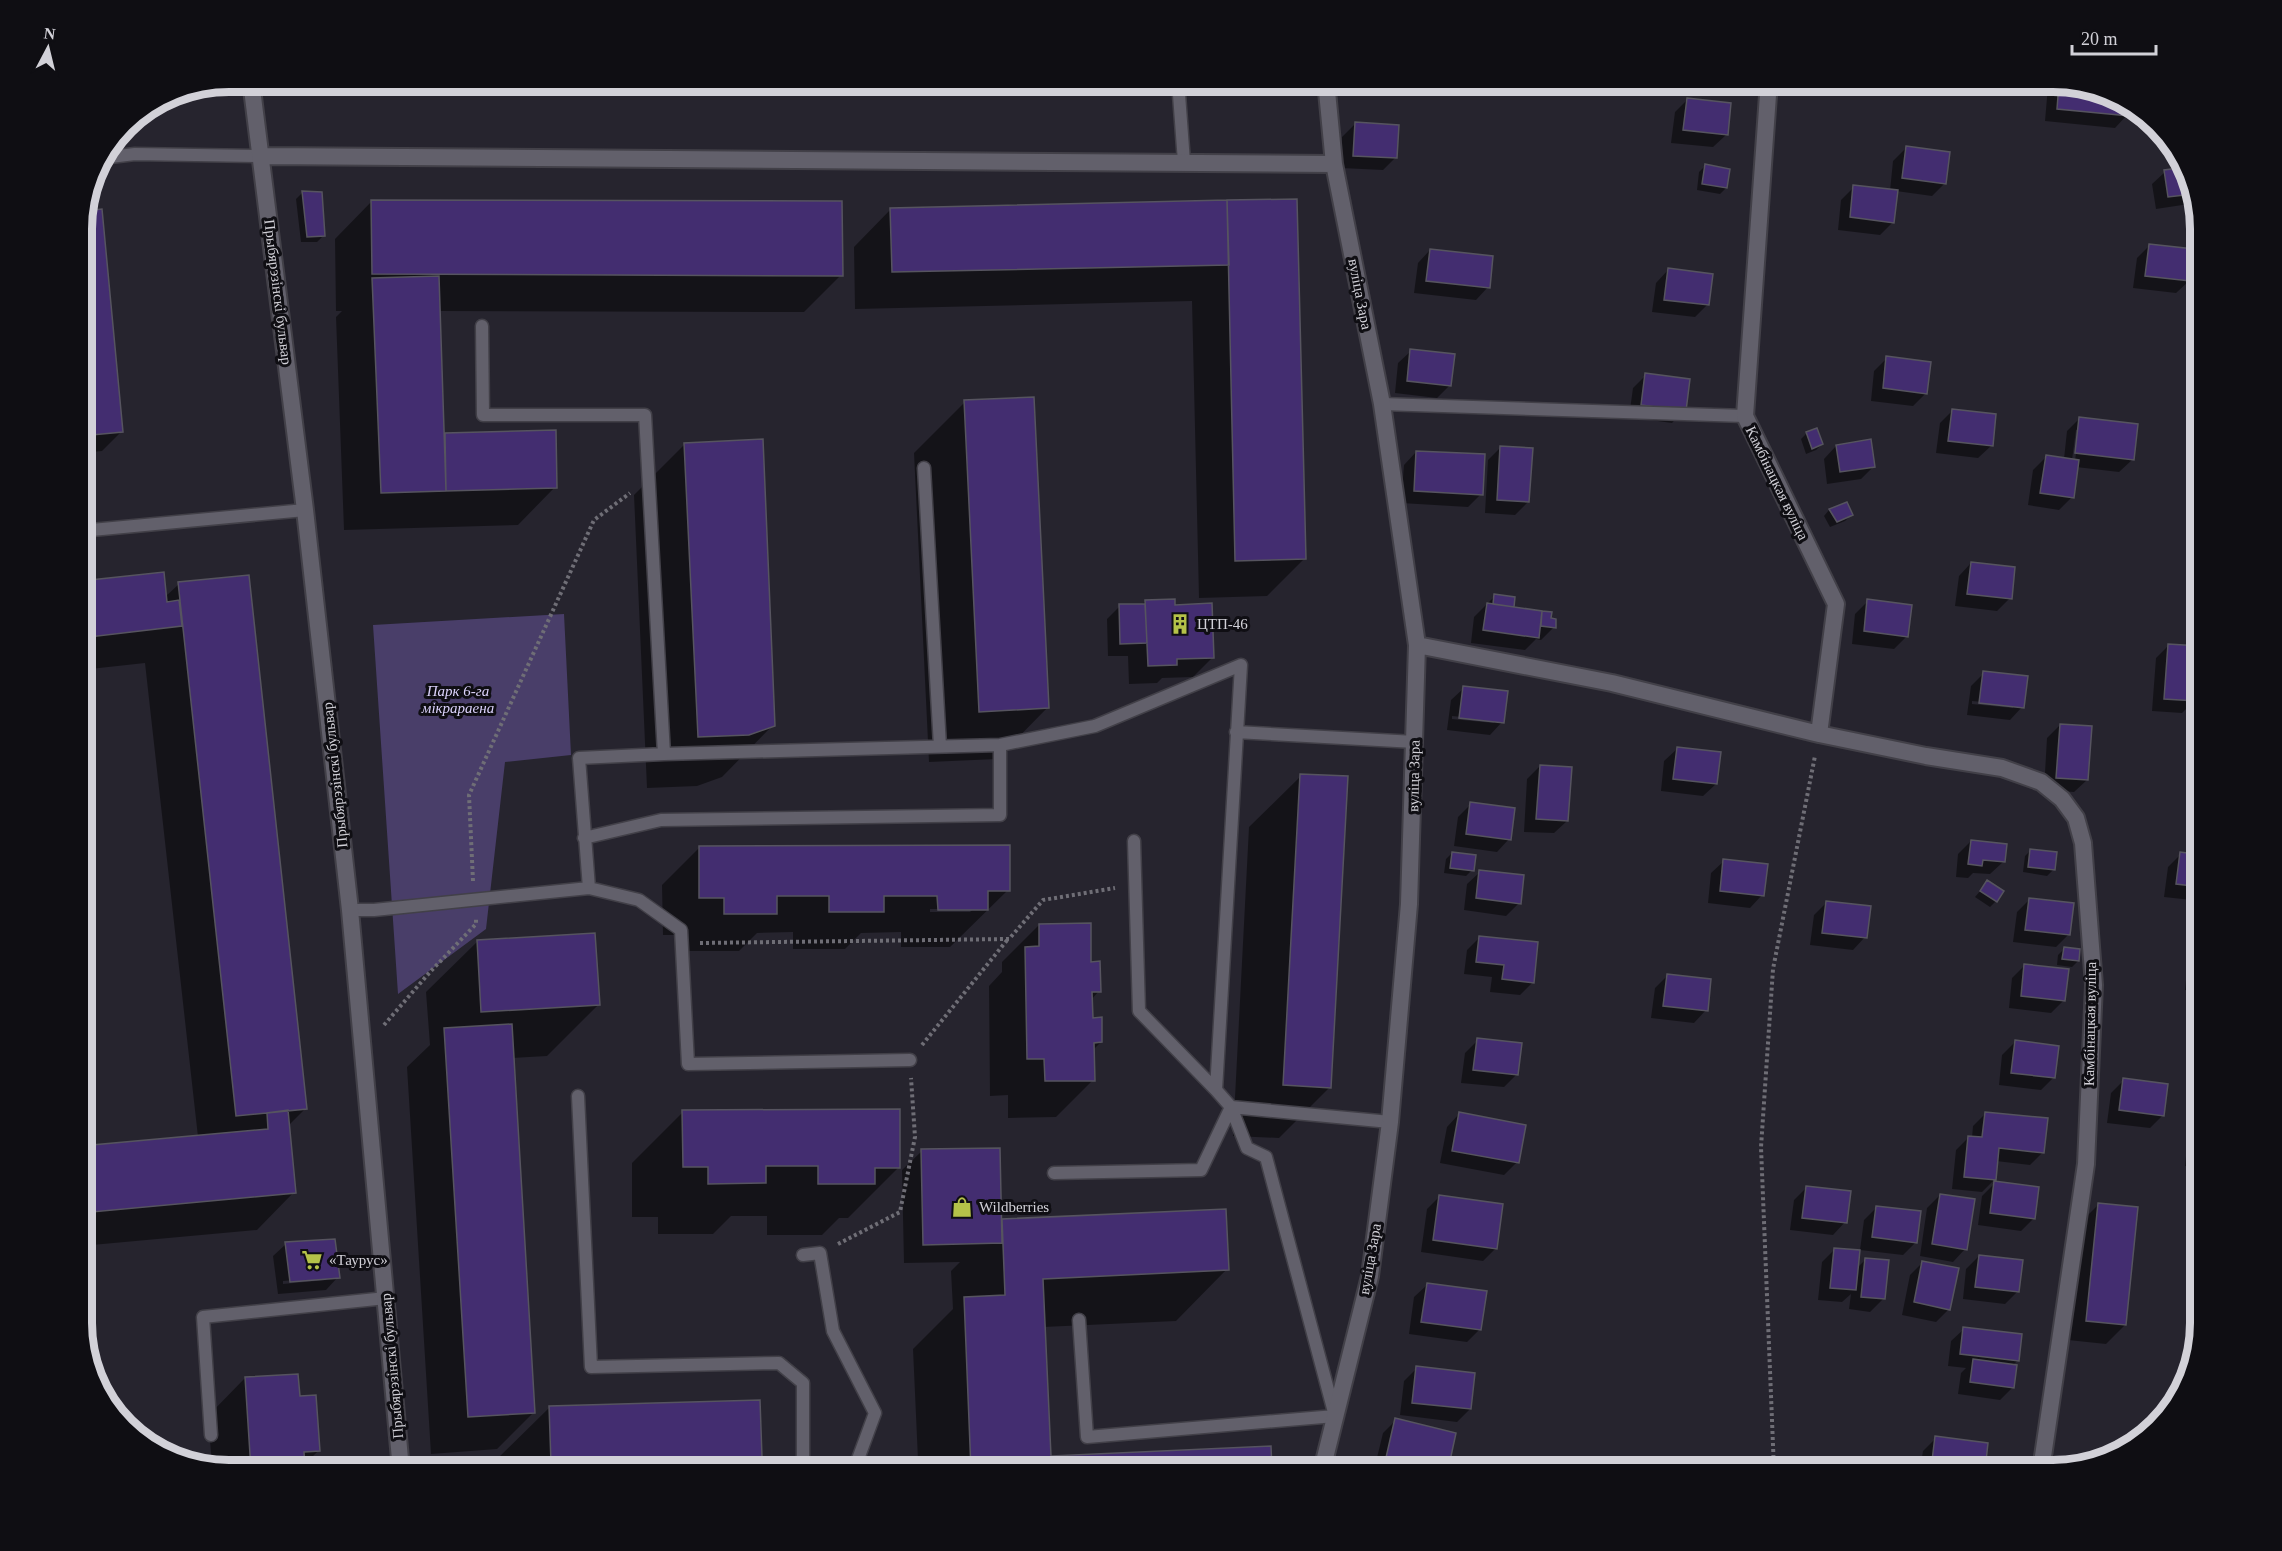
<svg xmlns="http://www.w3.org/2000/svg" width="2282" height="1551" font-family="Georgia,serif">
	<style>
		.green { fill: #493e69 }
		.shadow { fill: #0007; fill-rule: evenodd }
		.building { fill: #432d70; stroke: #56545f; stroke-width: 1.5 }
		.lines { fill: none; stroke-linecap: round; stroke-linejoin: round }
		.service-casing { stroke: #424048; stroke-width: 15 }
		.minor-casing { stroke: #424048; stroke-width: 20 }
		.path { stroke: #6f6e76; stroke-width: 4; stroke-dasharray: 3 3; stroke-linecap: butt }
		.service { stroke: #62606b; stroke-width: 12 }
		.minor { stroke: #62606b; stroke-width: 16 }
		.labels { text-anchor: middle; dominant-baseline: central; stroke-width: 6; stroke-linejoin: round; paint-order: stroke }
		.street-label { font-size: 15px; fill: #d2d1d8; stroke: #0f0e13 }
		.poi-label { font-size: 15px; fill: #d2d1d8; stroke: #0f0e13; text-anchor: start }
		.park-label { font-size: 15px; font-style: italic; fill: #dbd2fb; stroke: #0f0e13 }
		.rim { fill: none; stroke: #d2d1d8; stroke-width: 8 }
	</style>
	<rect width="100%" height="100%" fill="#26242e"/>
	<path class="green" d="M564,614l7,141 -66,7 -19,167 -88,65 -25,-369z"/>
	<path class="shadow" d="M563,81h33l-2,3 -31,1z
		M1331,81h58l-8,8 -49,2z
		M2013,81h41l74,23 -1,11 -12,13 -70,-7 3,-35 -4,5 -31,-4z
		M1687,100l39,35 -13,12 -42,-4 4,-31z
		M1355,124l41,33 -13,13 -42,-2 1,-31z
		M1906,148l39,35 -13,13 -36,-5 -3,31 -13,13 -42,-5 3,-30 13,-13 36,4 3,-30z
		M1705,166l21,22 -6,6 -23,-4 2,-18z
		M2187,168l7,31 -5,5 -33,5 -4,-25 13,-12z
		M302,193l21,43 -6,6h-16l-5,-43z
		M1296,200l8,359 -37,37 -68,2 -7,-297 -337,8 -1,-62 37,-38z
		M372,201l469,74 -37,37 -366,-1 5,124 111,-3 1,55 -37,38 -174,5 -8,-213 6,-6h-6l-1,-72z
		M81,219l41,212 -20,20 -21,2z
		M2150,245l39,36 -13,12 -43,-5 4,-30z
		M1430,250l58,37 -12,13 -62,-7 4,-30z
		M1668,270l40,34 -13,13 -43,-5 4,-29z
		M1411,351l39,34 -13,13 -42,-5 3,-30z
		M1887,358l39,35 -13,13 -42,-5 3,-30z
		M1646,375l38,35 -12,13 -43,-6 4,-29z
		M965,402l83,305 -51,52 -68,3 -15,-309z
		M1952,411l39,35 -13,12 -42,-5 4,-30z
		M2080,418l52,42 -13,12 -43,-5 -4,30 -13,13 -31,-5 5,-35 13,-13 18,2 3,-28zM2076,430h3l-4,31 -3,-1z
		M1807,433l15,11 -6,6 -10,4 -5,-15z
		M685,444l88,281 -51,52 -25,9 -50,2 -13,-293z
		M1836,446l38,20 -13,13 -34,5 -3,-25z
		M1501,447l27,55 -13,13 -30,-2 3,-53z
		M1416,452l65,42 -13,13 -67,-4 3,-38z
		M1846,504l5,11 -6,6 -15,6 -6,-11 5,-6z
		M1971,563l39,35 -13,13 -42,-5 4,-30z
		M81,583l84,14 14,-13 127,524 -18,18 6,66 -37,38 -176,16v-98l117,-11 -53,-474 -64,7z
		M1495,596l17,12 38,5 -1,6 5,8 -13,13 -5,-1 -11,11 -54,-7 3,-26z
		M1146,601l28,5 39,51 -20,20 -31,1 -5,5 -28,1 -1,-28h-20l-1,-37 13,-13 21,-1z
		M1868,601l39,35 -13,13 -42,-5 3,-30z
		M2168,646l27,54 -13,13 -30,-2 4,-53z
		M1984,673l38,34 -12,13 -43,-5 4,-29zM1972,701l41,4v3l-41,-4z
		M1464,688l38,34 -12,13 -43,-5 4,-30zM1452,716l42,4v3l-42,-4z
		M2060,725l27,55 -13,12 -30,-2 3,-52z
		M1677,749l39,35 -13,12 -42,-5 3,-30z
		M1540,766l27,55 -13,12 -30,-1 3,-53z
		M1301,776l29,311 -51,51 -46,-2 16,-309z
		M1471,804l38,35 -12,13 -43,-6 4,-29z
		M1971,841l32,21 -13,12 -17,-1 -5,5 -12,-1 2,-23z
		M699,848l309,42 -58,57h-49v-15l-40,1 -16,16h-52v-17l-36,1 -18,18h-51l-1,-16h-24l-1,-50zM930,909h43l-3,3h-40z
		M2031,850l22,20 -6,6 -24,-4 2,-16z
		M1452,853l20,17 -6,6 -22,-3 2,-14z
		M2181,854l20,2v45l-37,-4 4,-30z
		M1724,861l38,34 -12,13 -42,-5 3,-30z
		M1480,872l39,31 -13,13 -42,-6 3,-26z
		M1988,882l8,19 -6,6 -15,-10z
		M2030,899l39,35 -13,13 -43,-5 4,-30z
		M1827,902l38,35 -12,13 -43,-5 4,-30z
		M1039,925l51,38 9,28 -8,9v19l10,23 -8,8v30l-37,37 -48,1v-23l-18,1 -1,-110 13,-14v-10z
		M1480,937l53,45 -13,13 -30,-3 2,-15 -28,-3 3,-24z
		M478,941l120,64 -51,51 -35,2 22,354 -37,37 -66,5 -24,-387 23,-22 -4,-53z
		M2201,948v44l-16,-2 3,-30z
		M2064,949l14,12 -6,6 -15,-2 1,-10z
		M2025,965l39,35 -13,13 -42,-5 3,-30z
		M1668,975l38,35 -12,13 -43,-5 4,-30z
		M1478,1040l38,35 -12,12 -43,-4 4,-30z
		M2015,1042l39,35 -13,13 -42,-5 3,-30z
		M2124,1080l39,35 -13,13 -43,-5 4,-30z
		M683,1112l216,55 -51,51h-9l-17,17h-55v-19h-36l-18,18h-55v-17h-26v-54z
		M1459,1114l58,48 -13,13 -64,-12 7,-36z
		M1985,1114l58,38 -13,13 -34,-4 -1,18 -13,13 -30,-3 4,-39 13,-13 3,1 1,-12z
		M2201,1123v45l-16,-2 3,-30z
		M922,1151l78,69 225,-10 2,59 -51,52 -133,6 7,130 221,13h-388l10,-12 25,2 -5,-111 40,-40 -2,-38 9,-9 -56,1 -2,-93z
		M1995,1183l39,35 -13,13 -43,-6 4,-29z
		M1807,1187l38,35 -12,13 -43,-5 4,-30z
		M1940,1195l25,54 -12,13 -33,-6 7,-48z
		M1439,1197l57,51 -13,13 -62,-9 6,-43z
		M2098,1205l27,120 -19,19 -38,-4 11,-116z
		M1877,1207l39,35 -13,13 -43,-5 4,-30z
		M286,1244l52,33 -12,13 -48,4 -5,-38zM326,1277v3l-43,4v-3z
		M1835,1249l22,19 9,-9 17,40 -13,13 -21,-3 2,-15 -9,8 -24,-2 4,-38z
		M1979,1256l39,35 -13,13 -42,-5 3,-30z
		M1923,1262l26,47 -13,13 -34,-7 8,-40z
		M1427,1285l53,44 -13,13 -58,-8 5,-37z
		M1964,1329l54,31 -6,6 1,21 -13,13 -42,-6 3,-21 5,-5 -18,-2 3,-25z
		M1417,1368l53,41 -13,13 -57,-7 4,-34z
		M245,1378l53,20 20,53 -14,14v5h-76l-16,-5 -4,-49z
		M550,1407l210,50 -13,13h-248l-1,-12z
		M1396,1420l50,50h-72l9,-37z
		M1936,1438l51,7 -4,25h-63l3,-19z"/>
	<path class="building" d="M2059,83l71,21 -1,12 -72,-7z
		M1687,98l44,5 -3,32 -45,-5z
		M1355,122l44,3 -2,33 -44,-2z
		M1906,146l44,6 -4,32 -44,-6z
		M1705,164l25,5 -3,19 -25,-4z
		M2187,167l6,27 -25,3 -4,-27z
		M1853,185l45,5 -4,33 -44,-6z
		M302,191l20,1 3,44 -18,1z
		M1297,199l9,360 -71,2 -8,-361z
		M371,200l471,1 1,75 -471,-2z
		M1227,200l2,65 -337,7 -2,-64z
		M102,209l21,223 -42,4v-217l2,-8z
		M2149,244l45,5 -4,32 -45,-5z
		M1430,249l63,7 -3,32 -64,-7z
		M1668,268l45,6 -4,31 -45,-5z
		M439,276l7,215 -65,2 -9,-215z
		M1410,349l45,5 -4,32 -44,-5z
		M1886,356l45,6 -4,32 -44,-6z
		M1645,373l45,6 -4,32 -45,-6z
		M1034,397l15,311 -70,4 -15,-312z
		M1952,409l44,5 -3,32 -45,-5z
		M2079,417l59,7 -4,36 -59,-7z
		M1817,428l6,16 -11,5 -6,-17z
		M556,430l1,58 -111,3 -1,-58z
		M763,439l12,287 -26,9 -51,2 -14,-294z
		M1871,439l4,28 -35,5 -4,-27z
		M1500,446l33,2 -4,54 -32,-2z
		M1416,451l69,3 -2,41 -69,-4z
		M2046,455l33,5 -5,38 -34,-5z
		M1847,502l6,13 -16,7 -8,-13z
		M1971,562l44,5 -3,32 -45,-5z
		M164,572l3,30 12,-2 3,26 -101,12v-57z
		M249,575l58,534 -71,7 -58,-534z
		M1494,594l21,3 -1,10 -21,-3z
		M1175,599v6l37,-2 2,55 -37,1v6l-29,1 -3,-66z
		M1867,599l45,6 -4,32 -44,-6z
		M1487,603l55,8 -3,27 -56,-8z
		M1119,604h26l2,39 -27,1z
		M1542,611l10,1 -1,6 5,1v9l-15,-2z
		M2168,644l32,2 -4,55 -32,-2z
		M1983,671l45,5 -4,32 -45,-5z
		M1463,686l45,5 -4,32 -45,-5z
		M2060,724l32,2 -4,54 -32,-2z
		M1677,747l44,5 -4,32 -44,-5z
		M1540,765l32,2 -4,54 -32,-2z
		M1300,774l48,2 -17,312 -48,-3z
		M1470,802l45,6 -4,32 -45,-6z
		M1971,840l36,4 -2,18 -22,-2 -1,6 -14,-2z
		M1010,845v46h-22v19h-50l-1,-14h-53v16h-55v-16h-52v18h-53v-16h-25v-52z
		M2030,849l27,3 -2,18 -27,-3z
		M1452,852l24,3 -2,16 -24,-3z
		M2180,852l21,3v32l-25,-3z
		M1723,859l45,5 -4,32 -44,-5z
		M1479,870l45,5 -3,29 -45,-6z
		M1987,880l17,11 -7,11 -17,-11z
		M2029,898l45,5 -4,32 -45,-5z
		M1826,901l45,5 -4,32 -45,-5z
		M1091,923v39l9,-1 1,31h-9l1,26 9,-1v25l-8,1 1,38h-50l-1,-22h-17l-2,-112 14,-1v-22z
		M595,933l5,72 -119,7 -4,-72z
		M1479,936l59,6 -4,41 -32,-4 2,-14 -28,-3z
		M2201,946v32h-4z
		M2064,947l16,2 -1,12 -17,-2z
		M2024,964l45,5 -4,32 -44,-5z
		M1667,974l44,5 -3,32 -45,-5z
		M512,1024l23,389 -67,4 -24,-389z
		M1477,1038l45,5 -4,32 -45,-5z
		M2015,1040l44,6 -4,32 -44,-5z
		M2123,1078l45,6 -4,32 -45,-6z
		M900,1109v59h-25v16h-57v-18h-52v17l-58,1v-17h-25l-1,-57z
		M288,1110l8,83 -215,20v-67l187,-17 -1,-16z
		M1459,1112l67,13 -7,38 -67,-12z
		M1985,1112l63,6 -4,35 -45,-5 -3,32 -32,-3 4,-41 14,1z
		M2200,1122h1v32h-4z
		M1000,1148l2,95 -79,2 -2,-96z
		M1994,1181l45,6 -4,32 -45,-6z
		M1806,1186l45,5 -4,32 -45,-5z
		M1940,1194l35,5 -8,51 -35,-6z
		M1439,1195l64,9 -6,45 -64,-9z
		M2098,1203l40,4 -12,118 -40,-4z
		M1876,1206l45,5 -4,32 -45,-6z
		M1226,1209l3,61 -186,9 8,177 220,-10 1,24h-301l-7,-173 41,-2 -3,-76z
		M335,1239l5,39 -50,4 -5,-40z
		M1834,1248l26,2 -4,40 -26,-2z
		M1979,1255l44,5 -4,32 -44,-5z
		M1865,1258l24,2 -4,39 -24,-2z
		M1922,1261l37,7 -9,42 -36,-8z
		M1427,1283l60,8 -6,39 -60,-8z
		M1963,1327l59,7 -3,27 -59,-7z
		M1973,1359l44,6 -3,23 -44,-6z
		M1416,1366l59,7 -4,36 -59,-6z
		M298,1374l2,22 16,-1 4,56 -16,1 1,18h-54l-6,-93z
		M760,1400l2,57 -211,6 -2,-57z
		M1395,1418l61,15 -8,37h-30l-33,-8z
		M1935,1436l53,7 -3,27 -54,-1z
		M892,1457l32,2v11h-41z"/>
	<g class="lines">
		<g class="service-casing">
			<path id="service" d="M1178,81l6,81
				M102,158l33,-4 127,2
				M482,326l1,89h162l19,339 -85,4 10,130
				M1382,404l363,12
				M924,468l16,278
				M81,531l224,-21
				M1236,732l179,10
				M664,754l336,-9 95,-19 146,-61 -25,425 15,17 159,15
				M584,838l77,-18 339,-5v-70
				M1134,841l5,170 77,79
				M350,910h24l215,-22 50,12 42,30 7,134 222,-4
				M578,1096l13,271 188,-4 24,20v87
				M1054,1173l147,-3 30,-63
				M803,1255l17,-2 13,78 42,82 -21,57
				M1079,1320l8,117 248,-21 -69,-259 -19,-9 -16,-41
				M211,1435l-8,-118 183,-19"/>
		</g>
		<g class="minor-casing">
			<path id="minor" d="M251,81l54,429 45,400 51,560
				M1769,81l-24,335 91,188 -17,130
				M262,156l1072,8
				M1417,645l195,38 207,51 107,22 76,12 39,14 21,17 14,19 7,25 11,142 -8,179 -45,306
				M1322,1470l48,-194 20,-154 19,-218 8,-259 -35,-241 -48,-240 -8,-83"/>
		</g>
		<path class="path" d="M473,881l-4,-86 125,-275 36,-27
			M700,943l309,-4 34,-39 72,-12
			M384,1025l46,-53 46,-48v-5
			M922,1045l86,-106
			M838,1244l62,-32 15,-75 -4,-59
			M1774,1470l-13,-323 12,-178 42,-213"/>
		<use href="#service" class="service"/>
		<use href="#minor" class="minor"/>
	</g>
	<defs>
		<g id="building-bare" transform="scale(1.62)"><path d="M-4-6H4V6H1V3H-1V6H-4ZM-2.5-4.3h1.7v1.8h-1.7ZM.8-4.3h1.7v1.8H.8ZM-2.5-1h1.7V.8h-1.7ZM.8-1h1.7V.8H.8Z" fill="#b5c249" stroke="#0f0e13" stroke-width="2.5" paint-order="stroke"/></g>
		<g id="shop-bare" transform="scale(1.62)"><path d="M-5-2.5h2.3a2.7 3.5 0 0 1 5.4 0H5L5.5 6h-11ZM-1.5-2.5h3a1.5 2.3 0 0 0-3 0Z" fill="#b5c249" stroke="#0f0e13" stroke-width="2.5" paint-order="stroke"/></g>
		<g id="supermarket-bare" transform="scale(1.62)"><path d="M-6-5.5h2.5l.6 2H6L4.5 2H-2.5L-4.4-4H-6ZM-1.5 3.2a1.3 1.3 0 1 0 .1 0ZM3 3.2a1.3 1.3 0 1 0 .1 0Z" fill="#b5c249" stroke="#0f0e13" stroke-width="2.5" paint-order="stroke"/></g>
	</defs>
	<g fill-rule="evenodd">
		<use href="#building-bare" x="1180" y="624"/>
		<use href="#shop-bare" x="962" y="1207"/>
		<use href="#supermarket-bare" x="312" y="1260"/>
	</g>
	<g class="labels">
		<g class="street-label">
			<text transform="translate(278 292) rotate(83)">Прыбярэзінскі бульвар</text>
			<text transform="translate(1360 294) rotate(79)">вуліца Зара</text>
			<text transform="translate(1777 483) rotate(64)">Камбінацкая вуліца</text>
			<text transform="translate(335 775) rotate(-96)">Прыбярэзінскі бульвар</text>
			<text transform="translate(1414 776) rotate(-89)">вуліца Зара</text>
			<text transform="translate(2090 1024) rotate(-89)">Камбінацкая вуліца</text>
			<text transform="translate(1370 1259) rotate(-80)">вуліца Зара</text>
			<text transform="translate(392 1366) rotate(-95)">Прыбярэзінскі бульвар</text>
		</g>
		<g class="poi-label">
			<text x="1197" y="624">ЦТП-46</text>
			<text x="979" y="1207">Wildberries</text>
			<text x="329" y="1260">«Таурус»</text>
		</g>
		<g class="park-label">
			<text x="458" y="691">Парк 6-га<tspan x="458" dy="17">мікрараена</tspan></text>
		</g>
	</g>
	<path d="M0 0H2282V1551H0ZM229 92H2053A137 137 0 0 1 2190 229V1323A137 137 0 0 1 2053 1460H229A137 137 0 0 1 92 1323V229A137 137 0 0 1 229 92Z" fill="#0f0e13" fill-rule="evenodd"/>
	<path class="rim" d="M229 92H2053A137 137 0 0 1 2190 229V1323A137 137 0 0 1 2053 1460H229A137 137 0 0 1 92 1323V229A137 137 0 0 1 229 92Z"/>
	<g transform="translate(48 48) rotate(7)" stroke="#0f0e13" stroke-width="4.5" paint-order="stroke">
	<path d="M0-4.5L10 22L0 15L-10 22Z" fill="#d2d1d8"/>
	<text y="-9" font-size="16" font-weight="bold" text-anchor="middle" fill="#d2d1d8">N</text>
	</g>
	<path d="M2072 45v9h84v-9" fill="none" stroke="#d2d1d8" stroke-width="3"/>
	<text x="2081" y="45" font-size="18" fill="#d2d1d8" stroke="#0f0e13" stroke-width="4.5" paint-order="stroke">20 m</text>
</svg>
